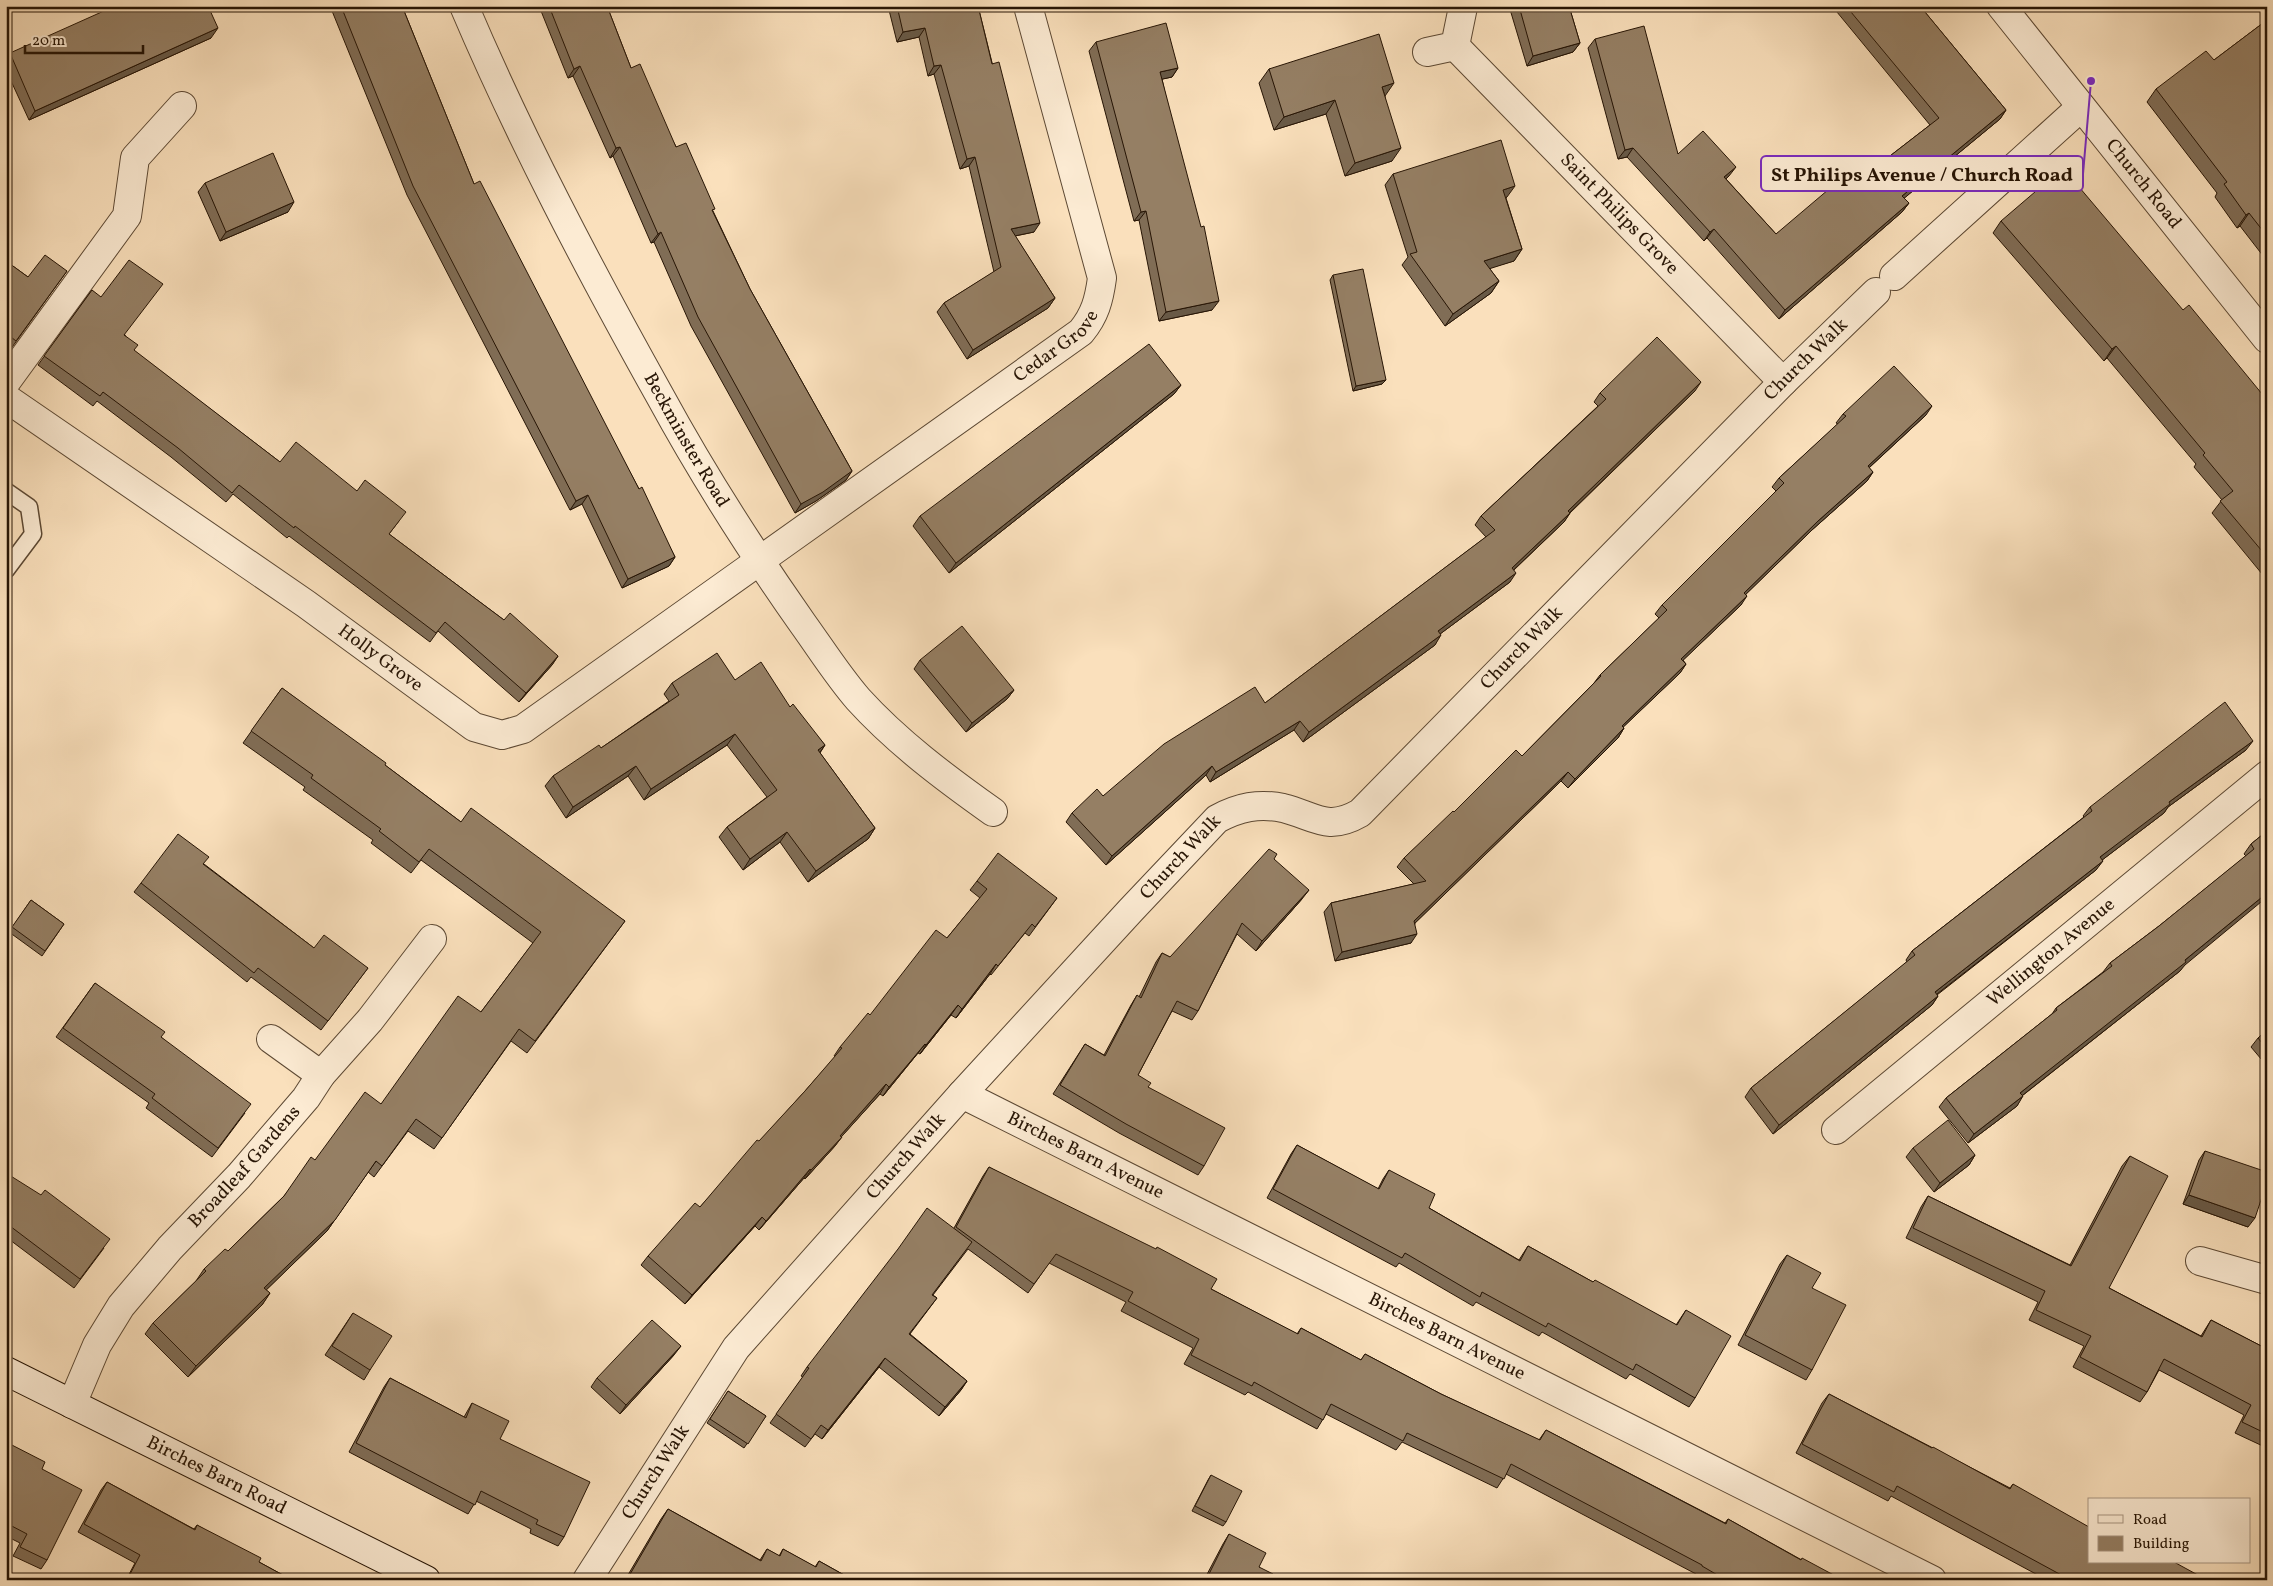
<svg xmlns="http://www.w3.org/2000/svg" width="2273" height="1586" font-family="Vollkorn,serif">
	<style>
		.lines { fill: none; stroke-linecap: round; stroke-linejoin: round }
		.service-casing { stroke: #5c4833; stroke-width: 19 }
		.minor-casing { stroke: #5c4833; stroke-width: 30 }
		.secondary-casing { stroke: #271505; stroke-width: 30 }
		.service { stroke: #fcebd3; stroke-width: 16 }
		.minor { stroke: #fcebd3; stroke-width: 28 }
		.secondary { stroke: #fcebd3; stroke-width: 28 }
		.wall { fill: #806d56; stroke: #271505 }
		.shaded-wall { fill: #685946; stroke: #271505 }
		.building { fill: #957f64; stroke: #271505 }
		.labels { text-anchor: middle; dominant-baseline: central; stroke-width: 4.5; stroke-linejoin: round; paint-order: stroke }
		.street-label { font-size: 19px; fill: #271505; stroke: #fcebd3 }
		.leader { fill: none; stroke: #7b2cbf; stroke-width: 2 }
		.callout-dot { fill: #7b2cbf; stroke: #fcebd3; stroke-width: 2 }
		.callout { fill: #fcebd3; stroke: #7b2cbf; stroke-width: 2 }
		.callout-label { font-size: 20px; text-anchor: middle; font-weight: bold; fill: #271505 }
	</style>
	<rect width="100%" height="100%" fill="#fae0bc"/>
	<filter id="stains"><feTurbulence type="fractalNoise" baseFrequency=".004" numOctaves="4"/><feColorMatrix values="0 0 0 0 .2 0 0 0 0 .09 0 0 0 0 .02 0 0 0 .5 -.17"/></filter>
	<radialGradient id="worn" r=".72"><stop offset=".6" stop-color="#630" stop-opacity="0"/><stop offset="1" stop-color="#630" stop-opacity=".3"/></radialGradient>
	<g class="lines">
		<g class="service-casing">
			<path id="service" d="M6,491l23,16 4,27 -27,36"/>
		</g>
		<g class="minor-casing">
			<g id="minor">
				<path id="s1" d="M464,6c57,134 125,263 196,390 43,79 91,154 143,228 18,25 35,52 55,75 39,43 87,79 135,113"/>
				<path id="s2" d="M2001,6l266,333"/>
				<path id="s3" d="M1455,46l328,336"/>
				<path d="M1427,52l28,-6 8,-39"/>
				<path d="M1894,276l187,-169"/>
				<path d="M6,382l121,-166 8,-58 47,-52"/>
				<path id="s4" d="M6,398l300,206 168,123 28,8 21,-6 558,-397c14,-17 18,-32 21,-54l-74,-272"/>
				<path d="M271,1039l50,36"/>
				<path id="s5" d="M962,1094l970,486"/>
				<path id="s6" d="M1836,1130l431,-355"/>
				<path d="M2200,1261l67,19"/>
				<path id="s7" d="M72,1404l25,-59 24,-39 49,-58 69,-72 67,-78 15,-23 49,-55 62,-81"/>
				<path id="s8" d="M587,1580l149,-232 226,-254 169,-184 86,-91c22,-12 42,-16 66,-11 32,8 44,24 77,5l423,-431 93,-90"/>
			</g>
		</g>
		<g class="secondary-casing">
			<g id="secondary">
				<path id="s9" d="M6,1371l420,209"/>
			</g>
		</g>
		<use href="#service" class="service"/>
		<use href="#minor" class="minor"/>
		<use href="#secondary" class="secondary"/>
	</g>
	<path class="wall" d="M330,6h72l72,178 165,305 36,68 -6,9 -47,22 -40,-84 -12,6 -163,-315z
		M539,6h68l24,62 82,143 37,78 102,182 -6,9 -30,21 -21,12 -104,-187 -37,-84 -3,1 -38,-87 -3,2 -37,-82 -5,2z
		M888,6h90l56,226 -19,4 40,62 -7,10 -81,51 -30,-47 7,-9 50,-31 -25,-106 -9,3 -26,-95 -6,2 -9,-39 -22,5z
		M1509,6h60l11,37 -7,9 -46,14z
		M1832,6h88l86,104 -6,9 -96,79 5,5 -7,9 -123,107 -72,-81 -3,3 -77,-84 -9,2 -30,-111 7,-9 83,115 51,22 -3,3 50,55 101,-68 53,-41z
		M2267,20v241l-27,-35 -3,2 -22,-31 2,-4 -70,-91 9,-13 58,-29z
		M211,38l-182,82 -23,-50v-12l4,-5z
		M1096,42l82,26 -6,9 -10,2 50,231 -53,11 -20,-101 -5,1 -45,-170z
		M1269,69l116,27 7,65 -47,15 -19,-62 -52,16 -15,-47z
		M1393,174l114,23 -1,1 16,51 -8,12 -25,7 10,13 -8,12 -46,33 -43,-61 6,-8 -23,-72z
		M205,183l83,29 -68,29 -22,-49z
		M2001,221l182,89 84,90v180l-55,-67 10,-13 -28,-33 2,-3 -89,-106 -3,3 -111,-128z
		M6,261l22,16 39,-6 -57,79 -4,-2z
		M1333,275l49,109 -29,7 -23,-111z
		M92,290l33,45 9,16 146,111 77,29 42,30 -10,13 115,86 54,36 -6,9 -33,37 -81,-71 -8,11 -141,-106 -2,2 -54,-44 -7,8 -55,-45 -74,-56 -4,5 -55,-41z
		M1181,385l-7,9 -225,179 -36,-47 7,-10z
		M1695,391l-125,122 -6,9 -50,48 -4,12 -70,52 -5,11 -132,97 -9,-12 -84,52 -4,-7 -100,90 -40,-43 6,-9 31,-17 162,-93 221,-166 -11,-12 6,-9 117,-110 -4,-4 6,-9z
		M1843,414l83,1 -57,53 4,4 -6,9 -55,49 -66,64 -5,11 -58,55 3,4 -6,9 -57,54 1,1 -6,10 -50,50 -7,-7 -146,142 -4,20 -76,18 -11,-49 7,-9 83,-19 -17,-17 7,-9 50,-46 68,-56 72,-73 6,-8 59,-57 -4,-4 7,-9 114,-114 -4,-4 7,-9 59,-54 -2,-1z
		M920,660l94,30 -7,9 -41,33 -52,-63z
		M735,680l55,27 35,38 -5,8 55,75 -7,11 -60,43 -28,-40 -37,28 -24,-33 8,-10 40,-30 -40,-52 -83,55 -16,-24 -62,42 -21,-32 8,-10 48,-28 68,-47 -5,-7 8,-11z
		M282,688l179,134 164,99 -98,132 -16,-12 -77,108 -26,-18 -34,46 -6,-5 -41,59 -61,59 4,3 -8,12 -74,72 -43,-43 8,-11 43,-42 8,-12 24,-18 56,-55 31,-36 66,-56 100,-92 52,-69 -112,-83 -10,13 -40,-30 2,-3 -70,-50 2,-3 -62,-44z
		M2246,750l-78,57 -4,6 -62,47 -6,10 -159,125 1,1 -6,9 -159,129 -28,-37 6,-9 156,-126 -1,-2 6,-9 172,-134 -1,-1 7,-9z
		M2267,831l-87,140 -158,125 -5,10 -49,37 -29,-36 7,-9 106,-84 4,-6 47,-36 7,-9 49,-37 87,-70 -2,-2 7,-10z
		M1274,859l28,40 -46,52 -19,-17 -39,77 -6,9 -20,-9 -34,64 10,12 56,79 -6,9 -79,-42 -66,-39 32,-50 19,11 27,-50 6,-10 2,2 17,-35 6,-9 8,4z
		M204,864l110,84 54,20 -47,62 -70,-53 -4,5 -113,-90 7,-9z
		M977,881l80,17 -28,38 -4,-3 -34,42 -1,-1 -34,44 -5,-3 -31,39 -2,-1 -35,43 -3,-2 -39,43 -6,9 -30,33 -1,-1 -45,52 -4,-4 -70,78 -44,-39 7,-9 52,-49 105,-116 30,-34 -1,-1 6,-9 107,-109 33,-40 -10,-8z
		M31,900l33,24 -22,32 -33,-24z
		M95,983l66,54 84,76 -33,44 -66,-49 3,-5 -93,-66z
		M2267,1030v36l-16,-19 7,-9z
		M1297,1145l81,44 5,-10 6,-9 40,38 90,52 9,-14 65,36 83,43 10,-15 9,88 -6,9 -59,-33 -4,5 -84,-47 -3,4 -63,-34 -3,4 -74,-43 -3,4 -129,-69 24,-44z
		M1913,1148l62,7 -6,10 -35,27 -28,-35z
		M2205,1151l43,76 -65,-23 16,-44z
		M2130,1156l-21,132 92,48 10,-16 56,29v99l-32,-15 9,-18 -85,-45 -12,22 -7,10 -67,-35 11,-21 -55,-26 9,-18 -132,-64 15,-31 7,-11 142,69 52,-99z
		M989,1167l222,122 86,45 4,-6 60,32 4,-6 76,40 98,46 7,-10 179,93 3,-4 72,40 43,21h-140l-8,-5 1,-1 -190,-100 -9,14 -95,-46 -6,8 -70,-36 -9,15 -69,-37 -3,3 -61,-31 9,-16 -72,-37 5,-9 -77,-39 -21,30 -60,-44 -35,46 4,3 -27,36 57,47 -6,9 -22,26 -60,-49 -57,72 -7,-5 -10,13 -35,-24 33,-46 -2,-1 6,-9 147,-139 29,-52z
		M6,1173l98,75 -30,40 -68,-51z
		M1787,1255l25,33v82l-6,10 -68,-35 42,-81z
		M353,1313l17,57 -6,10 -39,-25z
		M674,1355l-54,59 -29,-27 6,-9z
		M390,1378l74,39 8,-14 28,36 64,98 -6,9 -28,-13 1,-4 -55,-28 -8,13 -119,-62 35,-65z
		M728,1391l38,25 -22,32 -37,-25z
		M1829,1394l181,94 3,-4 76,78 118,18h-160l-156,-84 -3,5 -92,-48 26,-50z
		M6,1442l36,27 5,91 -6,9 -28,-13 7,-13 -14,-7z
		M1211,1475l15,47 -3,4 -31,-15 16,-31z
		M107,1482l87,47 3,-4 62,37 33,18h-166l9,-17 -57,-31 23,-42z
		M668,1509l92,51 7,-11 12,7 4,-7 32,18 4,-6 34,19h-228l36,-61z
		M1229,1534l30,33 11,13h-66l19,-36z"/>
	<path class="shaded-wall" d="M218,28l-7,10 -182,82 6,-9z
		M925,28l-6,9 -22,5 6,-10z
		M1580,43l-7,9 -46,14 6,-10z
		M941,65l-7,9 -6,2 6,-10z
		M580,66l-7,10 -5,2 6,-9z
		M1178,68l-6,9 -18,4 6,-9z
		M1394,83l-9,13 -3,-9z
		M1335,100l-9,14 -52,16 10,-13z
		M2006,110l-6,9 -104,86 6,-9z
		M620,147l-7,9 -3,2 6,-10z
		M1401,148l-9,13 -47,15 10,-13z
		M1633,148l-6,9 -9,2 7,-9z
		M975,157l-6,9 -9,3 7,-10z
		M1736,167l-7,9 -11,10 6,-9z
		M1515,186l-8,11 -12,4 8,-11z
		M294,202l-6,10 -68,29 6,-9z
		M1909,203l-7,9 -123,107 6,-9z
		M1146,211l-7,9 -5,1 7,-9z
		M2249,213l-9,13 -3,2 9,-13z
		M1040,223l-6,9 -29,6 6,-9z
		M1714,229l-7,9 -3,3 6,-9z
		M661,232l-7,10 -3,1 7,-9z
		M1522,249l-8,12 -38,12 8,-12z
		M1499,281l-8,12 -46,33 8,-12z
		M1055,298l-7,10 -81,51 6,-9z
		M1219,301l-7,9 -53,11 7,-9z
		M2116,346l-9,12 -3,3 8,-12z
		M1386,380l-4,4 -29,7 3,-5z
		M1701,382l-6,9 -133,129 6,-9z
		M1181,385l-7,9 -225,179 7,-10z
		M1932,406l-6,9 -65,60 7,-9z
		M852,471l-6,9 -30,21 -21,12 6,-9z
		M1873,472l-6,9 -55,49 -74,72 6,-9 74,-72z
		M588,495l-6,9 -12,6 6,-9z
		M1570,513l-6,9 -58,55 6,-9z
		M675,557l-6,9 -47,22 6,-9z
		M1516,573l-6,9 -78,58 6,-9z
		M1747,596l-6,9 -66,63 6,-9z
		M1441,635l-6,10 -132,97 6,-10z
		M558,656l-6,9 -33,37 7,-9z
		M1686,664l-6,9 -65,62 7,-9z
		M1014,690l-7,9 -41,33 6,-9z
		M1300,721l-6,9 -84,52 6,-10z
		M1624,728l-6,10 -50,50 7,-9z
		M735,734l-8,11 -83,55 7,-11z
		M2253,741l-7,9 -78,57 -4,6 -71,54 7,-10 69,-55z
		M825,745l-7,10v-5z
		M636,766l-8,10 -62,42 7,-11z
		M1212,766l-6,9 -100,90 6,-9z
		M1568,772l-7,9 -153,149 6,-9z
		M875,828l-7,11 -60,43 8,-11z
		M787,832l-7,10 -37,28 7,-11z
		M2103,861l-7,9 -168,131 7,-9z
		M1309,890l-7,9 -46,52 6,-10z
		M2267,893v4l-82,68 -5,6 -166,131 6,-9 165,-133z
		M1417,934l-6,9 -76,18 7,-9z
		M996,964l-6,10 -34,44 6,-9z
		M1938,996l-6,9 -159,129 6,-9z
		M958,1005l-7,10 -31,39 6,-9z
		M925,1044l-7,9 -35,43 6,-9z
		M886,1084l-6,10 -46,51 6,-9z
		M2023,1096l-6,10 -49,37 6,-9z
		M842,1137l-7,9 -30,33 6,-9z
		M1975,1155l-6,10 -35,27 6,-9z
		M376,1161l-49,70 -71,69 8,-12z
		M810,1169l-6,9 -45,52 7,-9z
		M2189,1195l66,23 -7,9 -65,-23z
		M762,1217l-7,9 -70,78 7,-9z
		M270,1293l-8,12 -74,72 8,-11z
		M681,1346l-7,9 -54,59 6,-9z
		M885,1358l-6,9 -57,72 6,-9z
		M967,1381l-6,9 -22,26 6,-9z"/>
	<path class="building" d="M115,6h93l10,22 -183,83 -25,-58z
		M341,6h61l72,178 6,-3 159,308 3,-2 33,70 -47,22 -40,-84 -12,6 -163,-315z
		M549,6h58l24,62 9,-4 36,83 10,-4 29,66 -3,1 38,79 102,182 -29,21 -22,12 -103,-187 -37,-85 -3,2 -38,-87 -4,1 -36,-82 -6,3z
		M897,6h81l14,58 7,-2 41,161 -29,6 44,69 -82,52 -29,-47 57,-36 -26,-110 -8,2 -26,-94 -7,1 -9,-38 -22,4z
		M1519,6h50l11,37 -47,13z
		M1846,6h74l86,104 -104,86 7,7 -124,107 -71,-81 -4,3 -77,-84 -8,2 -30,-111 49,-13 34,128 25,-23 33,36 -12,10 52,57 92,-78 9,10 62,-48z
		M2267,20v216l-18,-23 -3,2 -22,-31 3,-2 -71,-93 50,-38 8,9z
		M1166,23l12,45 -18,4 41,155 3,-1 15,75 -53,11 -20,-101 -5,1 -45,-170z
		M1379,34l15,49 -12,4 19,61 -46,15 -20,-63 -51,17 -15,-48z
		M1501,140l14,46 -12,4 19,59 -38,12 15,20 -46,33 -43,-60 7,-2 -24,-78z
		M273,153l21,49 -68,30 -21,-49z
		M2063,168l120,142 6,-5 78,95v157l-47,-56 13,-10 -30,-36 2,-2 -89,-107 -4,3 -111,-128z
		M45,255l22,16 -51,70 -10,-8v-72l22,16z
		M129,260l34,24 -39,51 14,10 -4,5 146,112 16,-20 61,49 8,-11 41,32 -17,22 115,86 6,-7 48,43 -32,37 -81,-71 -9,11 -141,-107 -1,2 -55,-43 -7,8 -54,-45 -75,-56 -3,4 -56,-40 48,-66 9,7z
		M1363,269l23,111 -30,6 -23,-111z
		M1657,337l44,45 -133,129 2,2 -58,55 4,5 -78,58 3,4 -132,97 -9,-11 -84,51 -4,-6 -100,90 -40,-43 25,-24 6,7 61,-52 91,-57 10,16 230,-173 -14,-14 125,-117 -6,-6z
		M1149,344l32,41 -225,178 -36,-47z
		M1894,366l38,40 -64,60 5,6 -55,49 -74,72 3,3 -66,63 5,5 -64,62 2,2 -49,51 -7,-7 -154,149 3,13 -75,18 -11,-49 95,-22 -22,-23 49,-47 1,1 62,-62 6,6 79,-80 -1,-1 67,-65 -5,-5 122,-122 -5,-5 67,-62 -3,-2z
		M962,626l52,64 -42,33 -52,-63z
		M717,653l18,27 26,-18 29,45 3,-3 32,41 -7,5 57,78 -59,43 -29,-39 -37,27 -23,-32 50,-37 -42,-56 -84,55 -15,-23 -63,41 -20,-31 46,-31 2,3 78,-53 -7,-12z
		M282,688l104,75 -1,2 76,57 10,-14 154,113 -90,120 -16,-12 -77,109 -26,-19 -34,47 -6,-5 -41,59 -71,68 6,5 -74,73 -43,-43 53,-52 -2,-2 21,-20 3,2 56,-55 27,-39 4,3 50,-68 16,12 77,-108 23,16 60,-80 -112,-83 -10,13 -40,-31 2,-2 -70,-51 2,-3 -62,-44z
		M2225,702l28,39 -84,61 1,2 -70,53 3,4 -168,131 3,4 -159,129 -28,-37 164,-133 -3,-4 180,-140 -2,-4z
		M2267,831v62l-82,67 1,2 -166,131 3,3 -49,38 -28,-36 111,-88 -1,-2 56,-42 -2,-3 49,-37 95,-77 -3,-5z
		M178,834l31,23 -6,7 111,84 10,-13 44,33 -40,53 -70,-53 -4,5 -113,-90z
		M1269,849l8,5 -3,5 35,31 -47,51 -20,-18 -44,88 -21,-10 -39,74 13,8 -3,4 77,41 -21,38 -78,-42 -66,-39 25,-41 20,12 32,-61 4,3 21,-45 8,4z
		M998,853l59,45 -22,29 -3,-3 -34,42 -2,-2 -34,45 -4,-4 -32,40 -1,-1 -36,43 -3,-3 -46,52 2,1 -31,33 -1,-1 -44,52 -4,-4 -70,78 -44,-39 47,-53 5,4 57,-67 2,1 46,-50 37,-43 -2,-1 28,-34 2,2 66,-85 11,8 40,-49 -10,-8z
		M31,900l33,24 -19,27 -33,-24z
		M95,983l70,49 -4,5 90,67 -33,44 -66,-50 3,-4 -92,-66z
		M2267,1030v19l-9,-11z
		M1948,1120l27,35 -35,28 -27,-35z
		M1297,1145l82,44 10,-19 46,24 -6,14 91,53 8,-15 65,36 2,-2 82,45 9,-15 45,26 -36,62 -59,-34 -3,6 -85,-47 -2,4 -64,-35 -2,5 -75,-44 -3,5 -129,-69z
		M2205,1151l62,21v10l-12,36 -66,-23z
		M2130,1156l38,20 -59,112 93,49 9,-17 56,29v85l-25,-12 9,-17 -87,-46 -17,33 -67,-35 11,-21 -55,-26 9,-19 -132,-63 15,-32 143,70z
		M989,1167l167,82 1,-2 60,32 -6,10 87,45 3,-6 60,32 4,-6 76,40 99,46 6,-10 180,94 2,-5 73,41 1,-2 41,22h-117l-24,-14v-1l-191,-101 -7,15 -97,-46 -4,8 -72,-37 -8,16 -69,-38 -2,4 -61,-31 8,-16 -71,-38 5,-9 -77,-38 -22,30 -78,-57z
		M6,1173l35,22 4,-5 65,49 -30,40 -74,-56z
		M927,1208l45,34 -40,53 5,3 -28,36 58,47 -22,26 -60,-49 -57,72 -7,-5 -10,14 -35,-25 33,-46 -2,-1 91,-118z
		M1787,1255l34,18 -9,15 34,17 -34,65 -67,-35z
		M353,1313l39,23 -22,34 -38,-24z
		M652,1320l29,26 -55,59 -29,-27z
		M390,1378l76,40 6,-15 37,18 -9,18 90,43 -26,55 -28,-13 2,-4 -57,-29 -6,14 -119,-62z
		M728,1391l38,25 -18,28 -38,-25z
		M1829,1394l103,54 1,-1 77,42 3,-5 76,43v35h85l33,18h-130l-10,-5 -2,2 -168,-91 -3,6 -92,-48z
		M6,1442l39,20 -3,7 40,21 -35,70 -27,-13 7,-13 -21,-11z
		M1211,1475l31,16 -16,31 -31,-16z
		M107,1482l88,48 2,-5 64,33 -2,4 33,18h-165l13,-25 -56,-31z
		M668,1509l93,52 6,-12 13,7 3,-7 33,18 3,-6 34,19h-219l-5,-4z
		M1229,1534l37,19 -7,14 14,7 -3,6h-64z
		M906,1577l6,3h-8z"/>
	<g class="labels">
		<g class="street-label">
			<text stroke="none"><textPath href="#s2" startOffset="228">Church Road</textPath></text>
			<text stroke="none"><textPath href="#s3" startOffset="235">Saint Philips Grove</textPath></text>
			<text stroke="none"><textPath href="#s4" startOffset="1280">Cedar Grove</textPath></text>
			<text stroke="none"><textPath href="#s8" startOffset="1776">Church Walk</textPath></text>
			<text stroke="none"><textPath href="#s1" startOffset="488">Beckminster Road</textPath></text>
			<text stroke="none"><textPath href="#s8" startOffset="1371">Church Walk</textPath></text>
			<text stroke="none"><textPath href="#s4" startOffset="456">Holly Grove</textPath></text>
			<text stroke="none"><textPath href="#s8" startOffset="938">Church Walk</textPath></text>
			<text stroke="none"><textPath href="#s6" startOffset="279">Wellington Avenue</textPath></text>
			<text stroke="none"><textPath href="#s5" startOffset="138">Birches Barn Avenue</textPath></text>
			<text stroke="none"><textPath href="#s8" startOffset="532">Church Walk</textPath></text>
			<text stroke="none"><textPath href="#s7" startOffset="296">Broadleaf Gardens</textPath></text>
			<text stroke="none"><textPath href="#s5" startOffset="542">Birches Barn Avenue</textPath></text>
			<text stroke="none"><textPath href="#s8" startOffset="128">Church Walk</textPath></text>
			<text stroke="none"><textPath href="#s9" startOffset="235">Birches Barn Road</textPath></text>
		</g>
	</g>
	<path class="leader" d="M2091 81L2083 174"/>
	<circle class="callout-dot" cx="2091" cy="81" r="5"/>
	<rect class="callout" x="1761" y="156" width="322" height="35" rx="5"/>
	<g class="callout-label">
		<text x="1922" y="181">St Philips Avenue / Church Road</text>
	</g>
	<rect width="2273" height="1586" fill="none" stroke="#fae0bc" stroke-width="25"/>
	<rect x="8" y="8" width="2258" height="1571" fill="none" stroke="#271505" stroke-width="2.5"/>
	<rect x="12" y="12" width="2248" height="1561" fill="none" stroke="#271505"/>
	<rect x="2088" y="1498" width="162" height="65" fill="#fcebd3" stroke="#a79581"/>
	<rect x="2098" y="1515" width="25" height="8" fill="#fcebd3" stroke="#a79581"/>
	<text x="2133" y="1524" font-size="15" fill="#271505">Road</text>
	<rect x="2098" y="1536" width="25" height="15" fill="#957f64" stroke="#a79581"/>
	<text x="2133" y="1548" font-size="15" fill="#271505">Building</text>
	<path d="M25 45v8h118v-8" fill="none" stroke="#271505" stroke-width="2.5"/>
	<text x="32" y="45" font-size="15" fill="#271505" stroke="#fcebd3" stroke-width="4" paint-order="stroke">20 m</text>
	<rect width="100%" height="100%" filter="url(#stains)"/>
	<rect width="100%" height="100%" fill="url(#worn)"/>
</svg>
